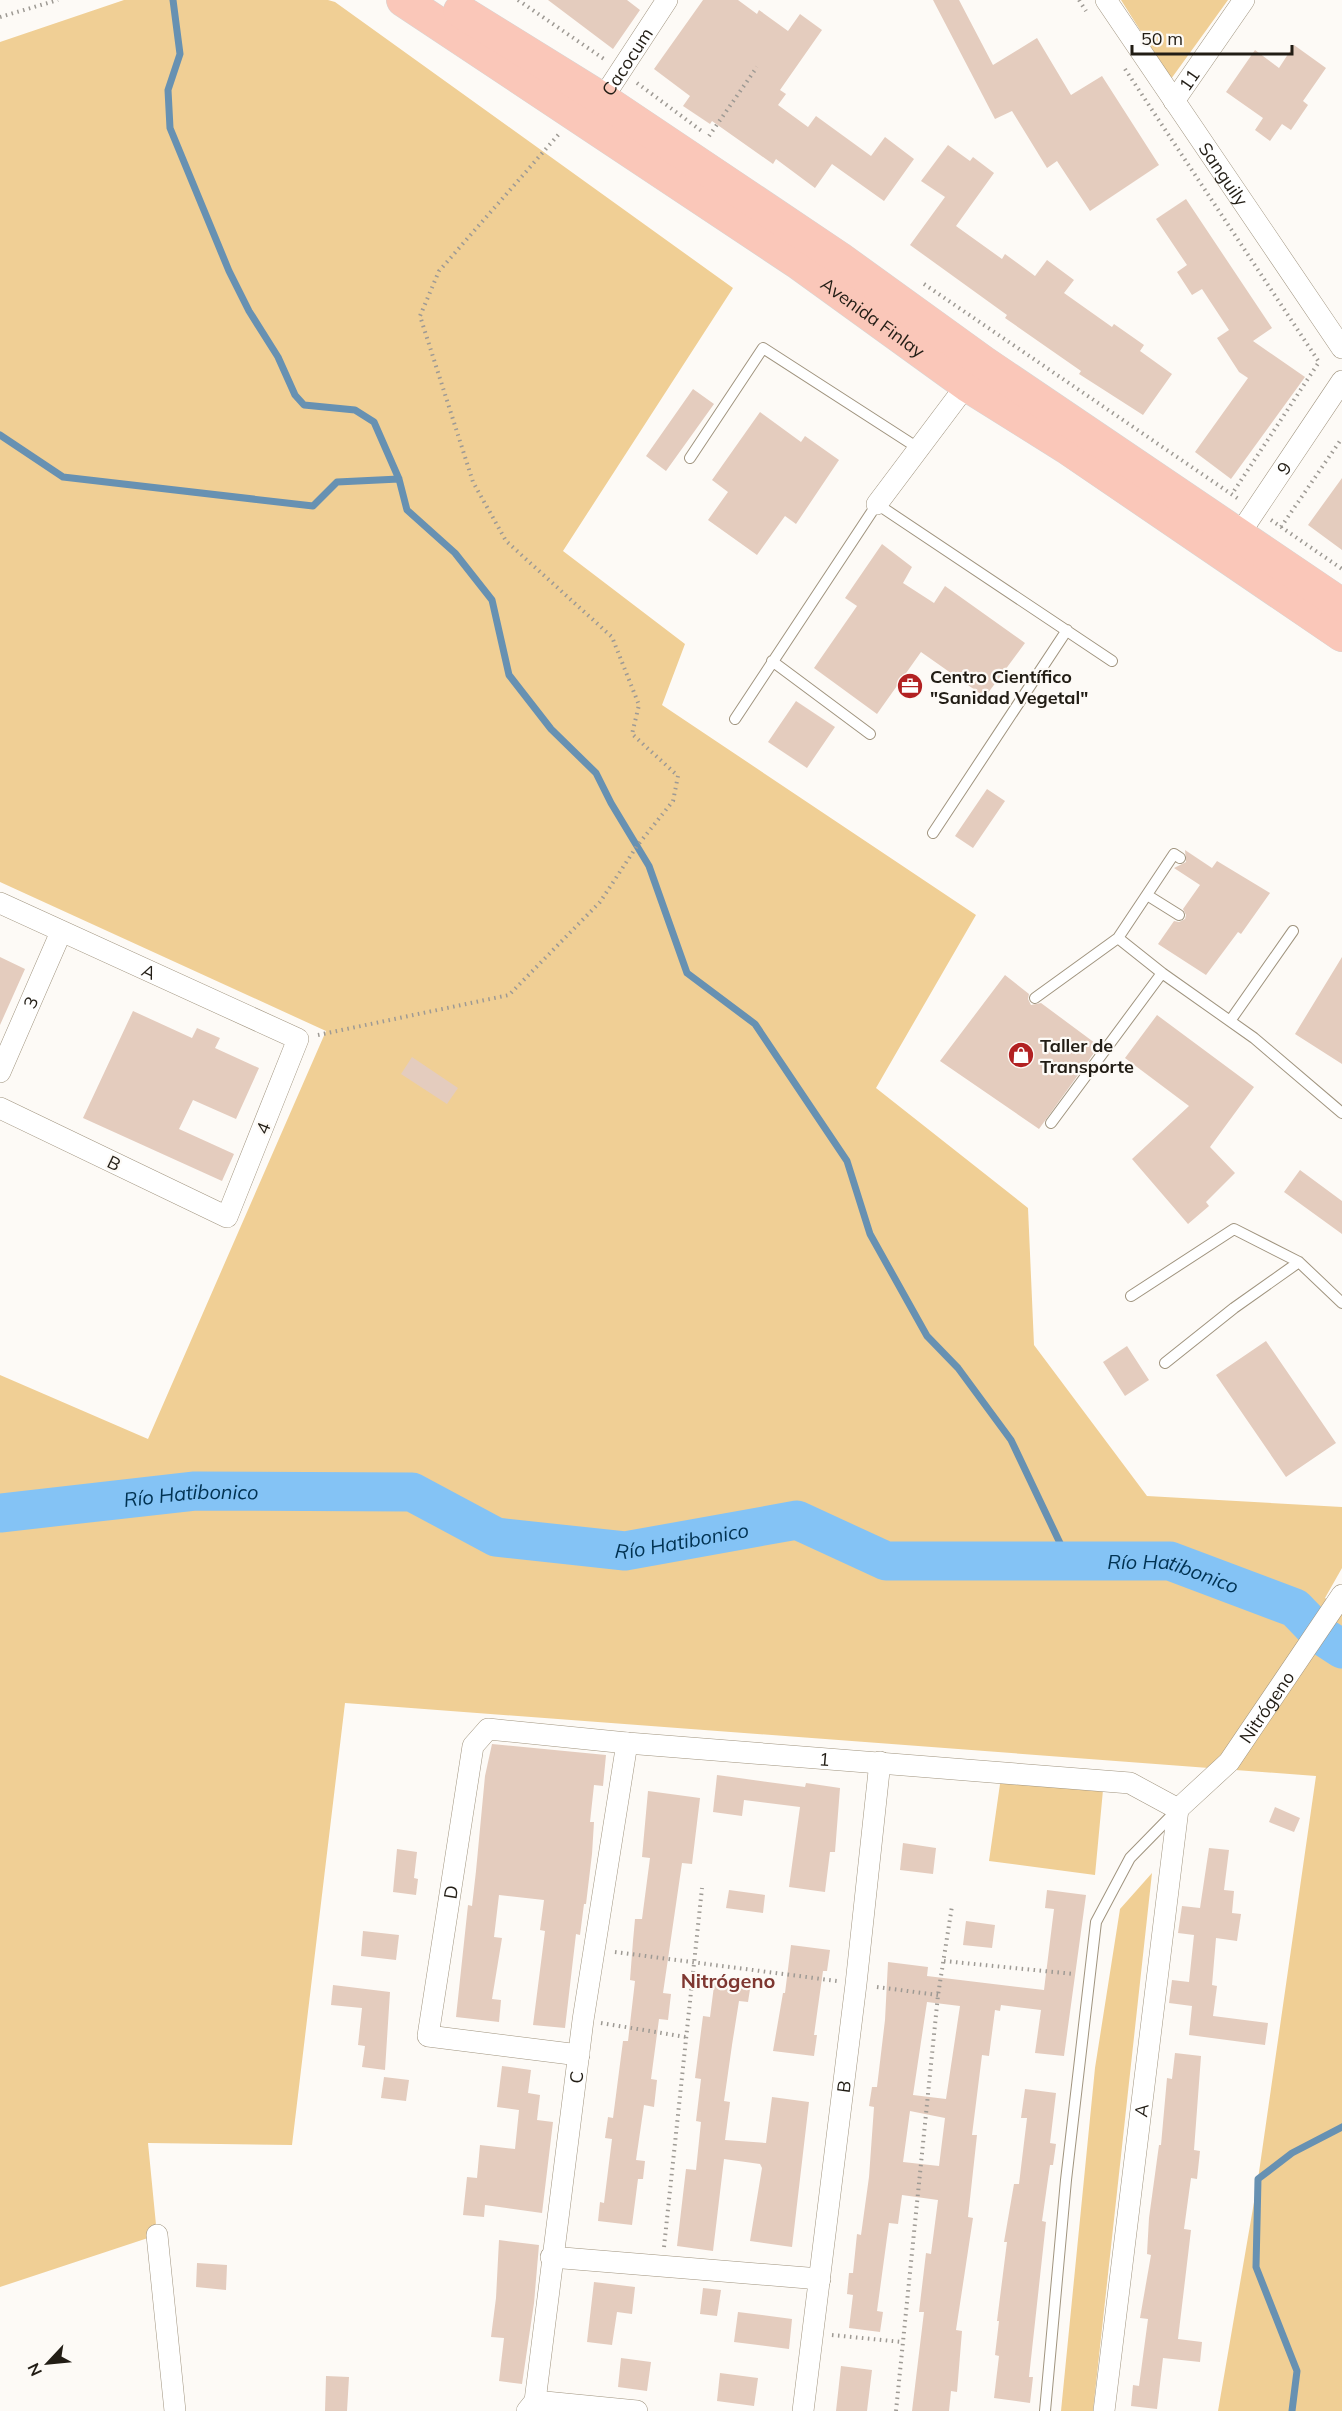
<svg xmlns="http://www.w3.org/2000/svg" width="1342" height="2411" font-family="Mulish,sans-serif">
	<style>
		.green { fill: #f0cf95 }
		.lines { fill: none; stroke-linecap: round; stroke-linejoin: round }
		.stream { stroke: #6791b2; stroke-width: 7 }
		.river { stroke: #84c3f5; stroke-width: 39 }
		.building { fill: #e4ccbe; fill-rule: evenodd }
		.service-casing { stroke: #a0947f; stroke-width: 12 }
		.minor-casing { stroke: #a0947f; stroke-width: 22 }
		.primary-casing { stroke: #d7d6d5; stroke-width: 34 }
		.path { stroke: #9e9a94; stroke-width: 4; stroke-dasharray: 1.5 4.5; stroke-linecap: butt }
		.service { stroke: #fff; stroke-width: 10 }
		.minor { stroke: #fff; stroke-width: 21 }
		.primary { stroke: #fac7b9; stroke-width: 33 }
		.labels { text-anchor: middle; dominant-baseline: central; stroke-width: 4.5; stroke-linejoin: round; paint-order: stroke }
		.street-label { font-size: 18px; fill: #221d15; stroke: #fdfaf6 }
		.poi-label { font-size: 18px; font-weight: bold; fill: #221d15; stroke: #fdfaf6; text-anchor: start }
		.water-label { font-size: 20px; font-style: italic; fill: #003252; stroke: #fdfaf6 }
		.neighbourhood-label { font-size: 20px; font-weight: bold; fill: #7e3731; stroke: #fdfaf6 }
	</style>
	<rect width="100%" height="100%" fill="#fdfaf6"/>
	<path class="green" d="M124,0h204l7,2 398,286 -170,263 122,93 -23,61 314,210 -100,173 152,120 6,137 113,151 195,11v61l-17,30 17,12v801h-124l40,-232 58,-403 -971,-73 -53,442 -144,-2 9,92 -157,52v-912l148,64 178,-408 -326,-149v-840z
		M1121,0h107l-57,79z
		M1001,1777l102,13 -8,85 -106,-14z
		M1152,1873l-59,538h-32l34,-343 25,-159z"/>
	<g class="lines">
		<path class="stream" d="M173,0l7,54 -12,36 2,38 59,143 20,40 29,46 17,38 9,10 51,5 19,12 25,57 8,31 48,43 37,47 17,75 42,54 45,44 15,30 38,63 38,107 68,51 92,137 23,73 57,102 31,32 53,72 58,122
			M0,435l63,42 250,29 24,-24 62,-3
			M1292,2411l5,-40 -41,-104 2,-88 34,-26 50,-26"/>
		<path class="river" id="s1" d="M0,1513l195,-22 217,1 84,45 129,14 172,-31 89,41h284l125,47 27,28 20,13"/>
	</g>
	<path class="building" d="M548,0h79l13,10 -27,39z
		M703,0h35l19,14 2,-4 29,21 12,-17 22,16 -42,60 6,4 -8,11 30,22 8,-11 55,40 14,-19 29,22 -30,42 -52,-37 -17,24 -39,-29 -3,5 -61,-43 -2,3 -27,-18 7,-10 -36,-27z
		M933,0h26l34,65 44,-27 34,57 31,-19 57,89 -69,46 -33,-50 -10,7 -35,-57 -17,8z
		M1294,45l32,23 -23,33 5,4 -17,25 -9,-6 -12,17 -15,-11 8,-12 -37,-26 29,-42 24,18z
		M948,145l22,16 3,-4 21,16 -38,53 46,33 3,-5 30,22 12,-16 27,20 -10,13 48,34 2,-3 30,21 -4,6 32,23 -29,41 -64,-41 2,-3 -76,-53 2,-3 -97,-70 35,-48 -24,-16z
		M1186,199l86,129 -19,13 52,36 -74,102 -36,-27 53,-74 -9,-6 -22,-34 12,-8 -27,-41 -10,6 -15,-23 10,-7 -31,-46z
		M693,389l21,15 -48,67 -20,-15z
		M760,412l41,30 4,-6 34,24 -43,64 -11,-8 -28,39 -49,-35 20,-28 -16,-12z
		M1342,478v72l-34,-25z
		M882,544l30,23 -9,16 31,20 11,-17 80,57 -40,54 -64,-45 -44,62 -63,-46 43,-62 -12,-8z
		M796,701l39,26 -28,41 -39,-26z
		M987,789l18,12 -32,47 -18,-12z
		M1185,850l27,18 5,-7 53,32 -29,41 -3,-2 -32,43 -48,-31 16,-23 5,1 6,-3 1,-4 -3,-6 17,-24 -26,-17 12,-6z
		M0,957l25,12 -25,56z
		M1342,957v107l-47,-30z
		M1005,975l24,19 -1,5 3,6 10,-2 58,43 -60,83 -99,-68z
		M133,1011l59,27 5,-10 23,10 -5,10 44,20 -23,51 -43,-19 -14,29 55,25 -12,27 -139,-63z
		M1157,1015l97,72 -44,60 25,26 -29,29 3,4 -21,18 -56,-65 57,-53 -64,-48z
		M412,1057l46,31 -11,16 -46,-30z
		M1300,1170l42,31v33l-58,-42z
		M1266,1341l70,102 -50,34 -70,-102z
		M1127,1346l22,34 -24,16 -22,-34z
		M492,1744l114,11 -3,31 -9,-1 -4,37h4l-2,32 -6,50h-2l-4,31 -4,-1 -11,94 -32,-3 12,-94 -5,-1 4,-30 -45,-5 -5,42 8,1 -10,61 9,1 -2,22 -43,-5 12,-112 4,1 4,-35 9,-95z
		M717,1775l88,12 1,-4 34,5 -5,64h-5l-5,40 -36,-5 11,-80 -56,-7 -2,16 -29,-4z
		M648,1791l52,7 -8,66 -10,-1 -19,130 8,1 -3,26 -9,-1 -8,60 6,1 -3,27 -10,-2 -8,55 9,1 -2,18h-5l-6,46 -34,-4 2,-19 4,1 8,-64 -7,-1 3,-21 5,1 10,-77h5l7,-60 -5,-1 3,-39 2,-22h7l8,-61 -8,-1z
		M1275,1807l25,11 -6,14 -25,-10z
		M903,1843l33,5 -3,26 -33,-4z
		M1209,1848l20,2 -5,40 10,1 -2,22 9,1 -4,27 -21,-3 -4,47 5,1 -4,30 55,7 -3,22 -76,-10 3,-29 -23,-3 3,-23 17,2 5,-47 -16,-2 4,-27 18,2z
		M397,1849l20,3 -3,26 4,1 -2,16 -23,-3z
		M729,1890l36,5 -2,18 -37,-5z
		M1047,1890l39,5 -22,161 -29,-3 6,-43 -40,-5 -1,6 -5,-1 -6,46 -7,-1 -10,80h5l-9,82 5,1 -17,112 6,1 -5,61 -6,-1 -2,20h-37l12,-99h-5l7,-59 5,1 7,-54 -36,-5 -4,29 -9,-1 -12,88 6,1 -3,20 -31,-4 4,-33 -6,-1 2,-21h4l4,-39 4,1 8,-58 5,-70 -5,-1 3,-19h5l8,-67 3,-58 40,5 -1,9 117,14 10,-81 -9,-1zM927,2002l33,4 -14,93 -33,-4zM910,2111l35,7 -6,48 -36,-4z
		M966,1921l29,4 -3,23 -29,-3z
		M363,1931l36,4 -3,25 -35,-4z
		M791,1945l39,5 -3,21h-4l-9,64h3l-3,21 -41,-5 10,-58h2z
		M715,1978l36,5 -3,19 -9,-1 -7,44 -8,56 6,1 -5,38 41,3 6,-46 37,5 -17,145 -42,-6 12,-73 -2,-4 -36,-5 -11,92 -36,-5 9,-77 10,1 5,-48 -5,-1 5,-42 -6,-1 8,-62 7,1z
		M333,1985l57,7 -5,78 -23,-3 3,-21 -7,-1 4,-37 -31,-3z
		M1175,2053l26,3 -7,94 6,1 -3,28 -6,-1 -7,51 7,1 -13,109 24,3 -2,20 -37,-4 -6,51 -26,-3 2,-21 6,1 9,-67 -8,-1 11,-63 -4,-1 2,-36 10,-73h2l6,-67 5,1z
		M502,2066l29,4 -3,23 12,2 -3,25 16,2 -11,91 -57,-8 -1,12 -21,-2 4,-38 10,1 3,-33 35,4 4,-39 -22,-3z
		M384,2077l25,3 -3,21 -25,-3z
		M1025,2089l31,4 -6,50 6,1 -3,21h-3l-8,56 4,1 -17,155h4l-3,26 -36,-5 5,-42 -4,-1 4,-34h-2l10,-79h-3l10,-58h5l8,-66h-6z
		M499,2240l40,5 -5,58 -12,81 -23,-3 5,-43 -13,-1 5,-39z
		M197,2263l30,2 -1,25 -30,-3z
		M594,2282l41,5 -3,27 -15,-2 -5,33 -25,-3z
		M703,2288l18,2 -4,26 -17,-2z
		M738,2312l54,7 -3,30 -55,-7z
		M621,2358l30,4 -4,29 -29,-4z
		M841,2366l31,4 -5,41h-31z
		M720,2373l38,5 -4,28 -37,-5z
		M326,2376l23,1 -2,34h-22z"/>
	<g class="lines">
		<g class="service-casing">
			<path id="service" d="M690,458l73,-110 155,100
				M772,661l98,73
				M735,719l142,-215 235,157
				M933,833l134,-203
				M1147,895l32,20
				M1162,973l-44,-35 56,-84 6,4
				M1035,998l83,-60
				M1230,1021l63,-90
				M1051,1123l111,-150 92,65 88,75
				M1131,1296l103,-67 65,33 43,41
				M1165,1363l69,-55 65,-46
				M1045,2411l21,-231 30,-258 34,-64 46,-47"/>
		</g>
		<g class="minor-casing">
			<g id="minor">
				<path id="s2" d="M1106,0l236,348"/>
				<path id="s3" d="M1174,101l70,-101"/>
				<path id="s4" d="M595,110l72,-110"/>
				<path d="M877,504l97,-129"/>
				<path id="s5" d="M1232,545l110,-164"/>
				<path id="s6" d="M0,903l298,136 -71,178 -227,-109"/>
				<path id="s7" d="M0,1072l61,-140"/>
				<path id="s8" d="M1178,1809l51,-47 113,-167"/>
				<path id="s9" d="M579,2055l-151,-19 45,-290 15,-17 139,14 503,40 48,26"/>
				<path d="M157,2235l18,176"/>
				<path d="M551,2257l269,22"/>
				<path d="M535,2401l102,10"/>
				<path id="s10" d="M527,2411l8,-10 48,-381 44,-277"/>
				<path id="s11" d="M803,2411l53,-427 24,-222"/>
				<path id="s12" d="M1104,2411l74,-602"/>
			</g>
		</g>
		<g class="primary-casing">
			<g id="primary">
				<path id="s13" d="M403,0l394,262 170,123 99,62 276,188"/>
				<path d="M460,11l142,88 237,159 144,104 359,243"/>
			</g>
		</g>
		<path class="path" d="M518,0l86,59
			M1079,0l7,11
			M0,17l58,-17
			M1125,69l194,293 -87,132
			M637,83l66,49
			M709,136l48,-69
			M924,284l316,216
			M1271,520l71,49
			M1281,527l61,-89
			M318,1035l191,-40 91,-93 37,-56 36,-45 5,-25 -46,-42 7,-29 -27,-68 -106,-96 -33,-59 -53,-166 19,-45 120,-137
			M615,1952l222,29
			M944,1961l130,13
			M877,1987l61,8
			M601,2023l85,14
			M664,2247l38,-359
			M832,2335l70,7
			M896,2411l42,-416 14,-89"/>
		<use href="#service" class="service"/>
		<use href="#minor" class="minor"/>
		<use href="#primary" class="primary"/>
	</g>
	<defs>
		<g id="office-disc" transform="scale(1.35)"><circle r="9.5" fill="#b22122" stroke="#fdfaf6"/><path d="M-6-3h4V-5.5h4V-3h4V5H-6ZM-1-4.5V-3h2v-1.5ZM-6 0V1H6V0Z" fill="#fff"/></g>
		<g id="shop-disc" transform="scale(1.35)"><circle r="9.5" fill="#b22122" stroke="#fdfaf6"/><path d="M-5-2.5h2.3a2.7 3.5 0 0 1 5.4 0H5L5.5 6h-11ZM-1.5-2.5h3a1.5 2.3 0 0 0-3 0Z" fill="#fff"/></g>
	</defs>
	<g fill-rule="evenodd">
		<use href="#office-disc" x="910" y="686"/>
		<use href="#shop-disc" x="1021" y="1055"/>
	</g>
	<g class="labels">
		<g class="street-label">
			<text stroke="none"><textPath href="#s4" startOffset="58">Cacocum</textPath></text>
			<text stroke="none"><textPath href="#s3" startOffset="26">11</textPath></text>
			<text stroke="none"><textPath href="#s2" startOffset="210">Sanguily</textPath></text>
			<text stroke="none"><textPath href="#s13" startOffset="567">Avenida Finlay</textPath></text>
			<text stroke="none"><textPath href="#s5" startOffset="93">9</textPath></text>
			<text stroke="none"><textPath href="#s6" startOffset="164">A</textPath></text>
			<text stroke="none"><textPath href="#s7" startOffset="76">3</textPath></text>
			<text transform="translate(263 1128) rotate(-68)">4</text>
			<text transform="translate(114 1163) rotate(26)">B</text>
			<text stroke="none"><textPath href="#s8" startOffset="136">Nitrógeno</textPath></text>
			<text stroke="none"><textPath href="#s9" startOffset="806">1</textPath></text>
			<text stroke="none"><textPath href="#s9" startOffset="298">D</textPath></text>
			<text stroke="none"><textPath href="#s10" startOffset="339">C</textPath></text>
			<text stroke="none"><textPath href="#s11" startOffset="327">B</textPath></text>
			<text stroke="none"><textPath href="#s12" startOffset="303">A</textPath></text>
		</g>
		<g class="poi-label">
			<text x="930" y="676">Centro Científico<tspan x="930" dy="21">"Sanidad Vegetal"</tspan></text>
			<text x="1040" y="1045">Taller de<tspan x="1040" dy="21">Transporte</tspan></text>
		</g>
		<g class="water-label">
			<text stroke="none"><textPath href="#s1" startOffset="192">Río Hatibonico</textPath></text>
			<text stroke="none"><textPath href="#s1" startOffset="696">Río Hatibonico</textPath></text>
			<text stroke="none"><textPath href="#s1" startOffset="1200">Río Hatibonico</textPath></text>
		</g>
		<g class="neighbourhood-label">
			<text x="728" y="1980">Nitrógeno</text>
		</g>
	</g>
	<g transform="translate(48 2363) rotate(244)" stroke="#fdfaf6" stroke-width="4.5" paint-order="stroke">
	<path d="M0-4.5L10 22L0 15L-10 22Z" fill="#221d15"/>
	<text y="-9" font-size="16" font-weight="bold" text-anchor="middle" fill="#221d15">N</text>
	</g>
	<path d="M1132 45v9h160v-9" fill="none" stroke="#221d15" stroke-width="3"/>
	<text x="1141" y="45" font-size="18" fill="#221d15" stroke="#fdfaf6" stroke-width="4.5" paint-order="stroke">50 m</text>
</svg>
